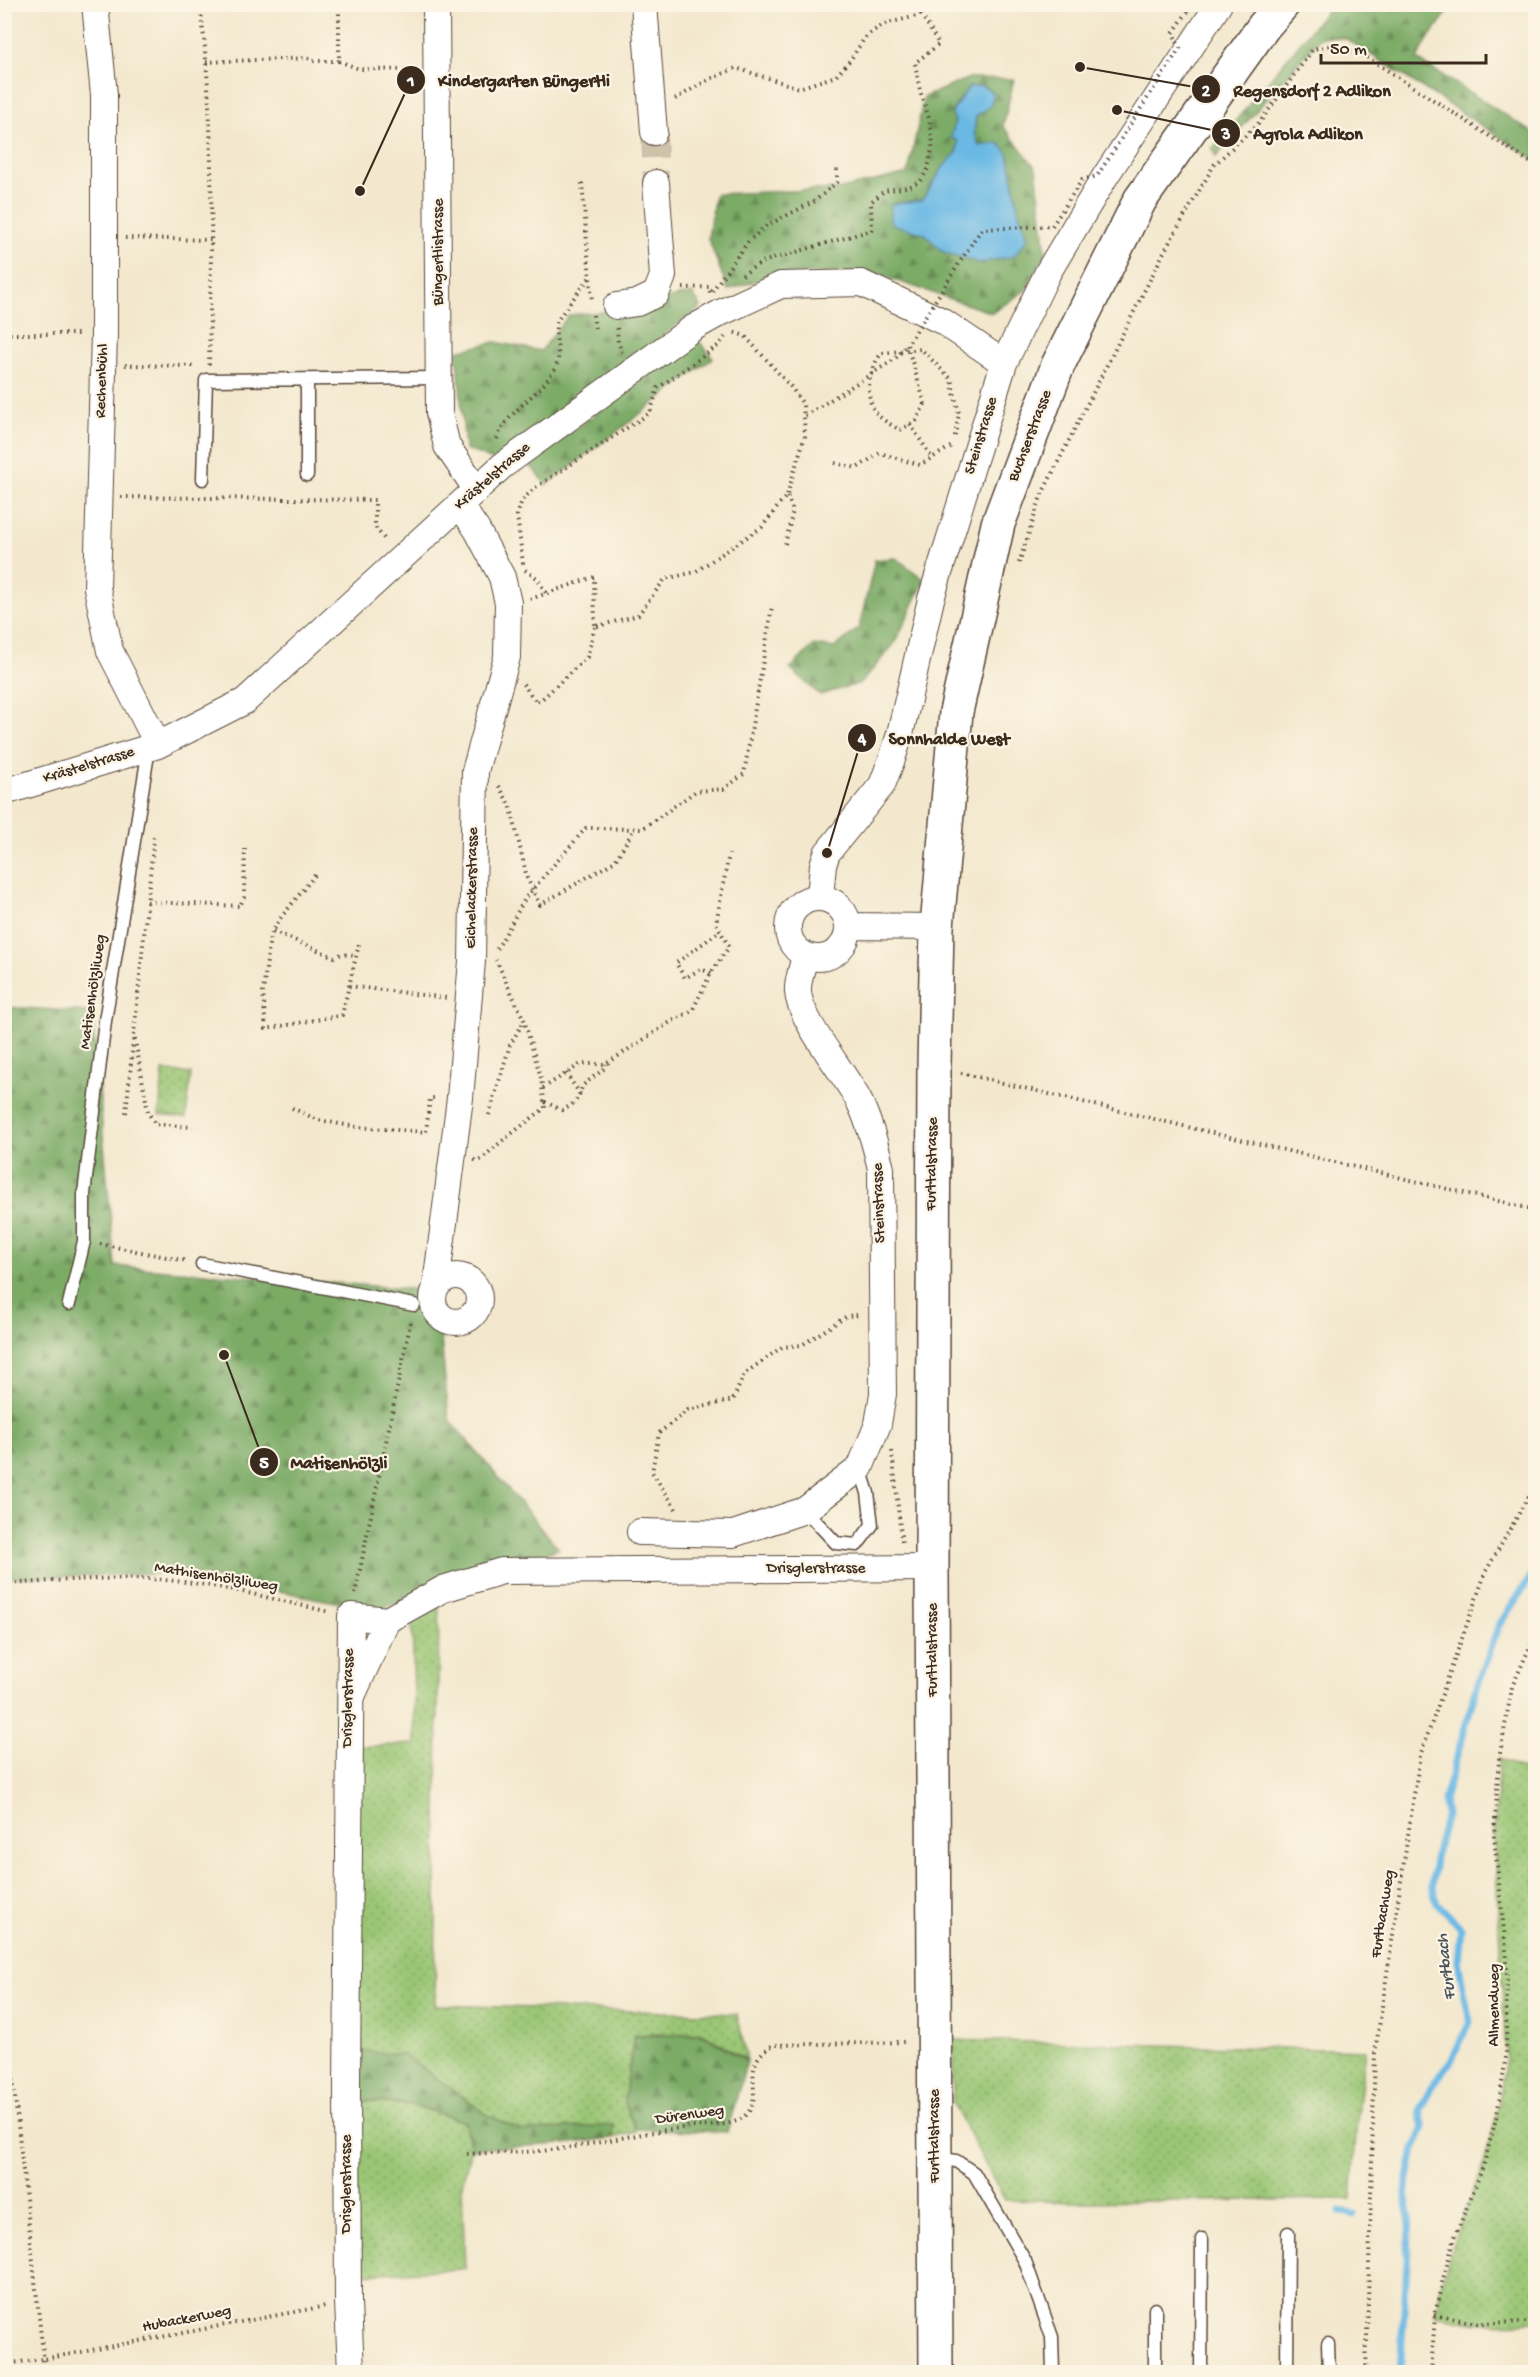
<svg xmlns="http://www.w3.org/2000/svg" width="1540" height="2377" font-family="'Gochi Hand',sans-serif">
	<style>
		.grass { fill: url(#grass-dots); stroke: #6a7849; stroke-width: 1.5 }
		.forest { fill: url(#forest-firs); stroke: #5b6a42; stroke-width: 1.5; fill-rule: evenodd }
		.water { fill: #6bb9e5; stroke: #537282; stroke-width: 1.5 }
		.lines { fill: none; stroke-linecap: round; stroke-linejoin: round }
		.stream { stroke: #6bb9e5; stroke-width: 7 }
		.minor-tunnel { stroke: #cec2ab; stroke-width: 26; stroke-dasharray: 26 13; stroke-linecap: butt }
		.service-casing { stroke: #574638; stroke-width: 15 }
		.minor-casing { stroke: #574638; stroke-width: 28 }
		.secondary-casing { stroke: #574638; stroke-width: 36 }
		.path { stroke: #574638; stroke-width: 4; stroke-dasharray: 1.5 4.5; stroke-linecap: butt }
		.service { stroke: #fff; stroke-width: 12 }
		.minor { stroke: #fff; stroke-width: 26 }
		.secondary { stroke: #fff; stroke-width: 33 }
		.path-bridge { stroke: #574638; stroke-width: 4; stroke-dasharray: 1.5 4.5; stroke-linecap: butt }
		.labels { text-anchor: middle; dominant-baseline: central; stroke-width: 4.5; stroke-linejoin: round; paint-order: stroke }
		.street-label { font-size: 16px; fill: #3b2a1e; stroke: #fcf5e5 }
		.water-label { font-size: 18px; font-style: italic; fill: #49555a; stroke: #fcf5e5 }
		.leader { fill: none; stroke: #3b2a1e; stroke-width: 2 }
		.callout-dot { fill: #3b2a1e; stroke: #fcf5e5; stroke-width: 2 }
		.mark-label { font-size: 18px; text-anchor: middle; font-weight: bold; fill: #fff }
		.callout-label { font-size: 18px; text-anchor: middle; font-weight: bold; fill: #3b2a1e; stroke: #fcf5e5; stroke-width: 4.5; stroke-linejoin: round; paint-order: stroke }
	</style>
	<defs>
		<pattern id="grass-dots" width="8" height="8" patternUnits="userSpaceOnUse" patternTransform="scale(1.5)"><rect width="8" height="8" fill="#9ac674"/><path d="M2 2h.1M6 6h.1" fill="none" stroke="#7fa15f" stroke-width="1.8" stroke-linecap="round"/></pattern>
		<pattern id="forest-firs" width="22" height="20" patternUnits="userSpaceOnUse" patternTransform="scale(1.5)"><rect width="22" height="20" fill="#7bab66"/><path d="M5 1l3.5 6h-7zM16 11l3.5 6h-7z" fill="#668b53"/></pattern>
	</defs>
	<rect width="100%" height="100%" fill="#fcf5e5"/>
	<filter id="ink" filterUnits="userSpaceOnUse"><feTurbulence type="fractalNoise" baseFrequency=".0167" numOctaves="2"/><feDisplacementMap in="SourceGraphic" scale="12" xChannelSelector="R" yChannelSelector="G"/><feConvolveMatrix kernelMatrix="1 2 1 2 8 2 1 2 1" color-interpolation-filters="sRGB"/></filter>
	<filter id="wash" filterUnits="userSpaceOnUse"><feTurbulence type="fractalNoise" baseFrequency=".008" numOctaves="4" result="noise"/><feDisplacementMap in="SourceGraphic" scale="24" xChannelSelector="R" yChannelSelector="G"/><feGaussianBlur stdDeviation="1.35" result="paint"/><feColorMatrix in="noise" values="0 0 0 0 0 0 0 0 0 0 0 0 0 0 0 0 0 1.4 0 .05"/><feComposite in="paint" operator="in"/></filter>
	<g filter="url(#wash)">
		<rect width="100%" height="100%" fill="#f3e8ce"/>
		<path class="grass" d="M163,1071l28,3 -5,44 -27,-3z
			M439,1603l-4,402 302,9 10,46 -44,-27 -69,2 -10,67 12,30 -23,6 1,-13 -93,6 -33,-16 -84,-59 -52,-6v-303l63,-3 -3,-131z
			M1499,1759l36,15 1,548 -59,1 -42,-8 6,-29 14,-49 28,-70 14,-52 9,-58 -12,-221z
			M953,2040l413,10 -9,71 -6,78 -277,3 -69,-2 -52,-96z
			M354,2101l58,4 52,17 7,26 -9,37 3,84 -108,5z"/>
		<path class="forest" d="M1332,4l121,1 -23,31 -13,23 118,75v26l-190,-122 -24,-1 -105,120 -4,-8z
			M969,78l45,1 -11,47 33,42 10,84 -20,38 -34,23 -121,-41 -95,2 -48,16 -20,-52 7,-44 126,-5 67,-16 16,-76zM969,87l24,5 -3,14 -14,10 -2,16 5,14 29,7 11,60 9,25 -85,14 -18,-18 -32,-10 -1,-20 30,-4c13,-17 18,-34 35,-47l1,-12 -7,-3 4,-16 -3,-11z
			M692,293l9,14 -206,154 -30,-12 -8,-98 38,-9 46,9 28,-36 40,-4z
			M698,340l15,18 -166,127 -19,-22z
			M896,558l29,22 -30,63 -34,40 -41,12 -30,-26 24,-24 20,3 25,-20 16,-68z
			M4,1007l88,5 23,254 321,25 13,128 110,130 -183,61 -188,-37 -183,5z
			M702,2034l45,27 -20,71 -91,-3 -12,-27 10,-66z
			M352,2050l52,5 84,60 33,16 93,-6 -2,13 -48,6 -93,5 -6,-27 -53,-18 -59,-4z"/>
		<path class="water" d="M982,86l12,7 -4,13 -14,10 -2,16 5,14 20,-3 9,10 11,60 9,25 -14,18 -34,7 -37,-11 -18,-18 -33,-10 -2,-6 1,-14 31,-4c13,-17 18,-34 35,-47l1,-12 -7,-3 4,-16 -3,-10 17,-25z"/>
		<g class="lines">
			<path class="stream" d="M1340,2211l14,4
				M1400,2372l10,-154 -5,-25 9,-44 10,-21 -4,-17 11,-24 19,-24 20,-41 -12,-61 3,-33 -24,-25 -5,-17 3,-29 11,-42 -2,-15 32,-110 23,-65 37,-56"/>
		</g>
	</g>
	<g filter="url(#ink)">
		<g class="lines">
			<path class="minor-tunnel" d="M654,132l2,51"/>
			<g class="service-casing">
				<path id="service" d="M307,475v-96
					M203,479l3,-99 233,-2
					M202,1264l212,41
					M69,1304l15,-63v-47l21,-173 44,-273
					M805,1510l31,33 21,2 15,-20 -4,-32 -8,-25
					M937,2158l19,3 18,12 51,88 27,76 1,35
					M1155,2309v63
					M1328,2344l1,28
					M1201,2372l1,-133
					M1287,2372l1,-139"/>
			</g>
			<g class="minor-casing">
				<path id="minor" d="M95,4l9,91v239l-7,254 13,63 48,94
					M436,4l3,409 8,33 30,44
					M644,4l10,128
					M616,306l21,-3 19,-9 7,-18 -7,-93
					M4,792l154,-47 87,-44 257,-235 191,-138 27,-15 61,-28 80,-2 81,38 62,42
					M820,897l3,-32 4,-12 55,-68 10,-26 8,-25 31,-135 73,-236 44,-91 58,-97 113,-171
					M788 928a30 30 0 1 1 60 0a30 30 0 1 1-60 0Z
					M849,926l88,1
					M433 1299a23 23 0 1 1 46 0a23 23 0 1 1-46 0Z
					M436,1285l24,-187 12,-137 3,-190 32,-114 1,-54 -6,-26 -25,-47 -17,-25
					M640,1532l93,2 72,-24 55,-42 18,-44 5,-30 -2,-225c-5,-22 -11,-45 -21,-66 -14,-29 -60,-82 -62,-111 -1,-11 5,-26 7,-36
					M353,1694l34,-74
					M351,2372l-3,-70 -1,-216 4,-470 36,4 56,-31 59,-18 430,-3"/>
			</g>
			<g class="secondary-casing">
				<path id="secondary" d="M936,2372l-4,-804 2,-502 3,-139 19,-215 42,-188 60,-159 82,-165 124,-174 19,-22"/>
			</g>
			<path class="path" d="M200,4c16,120 11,242 9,362
				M339,61l20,8 56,1
				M206,62l102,-4 5,3h26v-57
				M675,99l33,-19 28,-12 63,20 37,-12 15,-17 15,-23 18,-12 33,-8 21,-12
				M582,183l10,119
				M125,238l86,2
				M742,275l20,-13 110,-32 -1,-28 13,-11 28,-5 9,-6 7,-11 5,-26 -4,-25 -9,-27 -5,-28 24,-19 -18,-30
				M683,288l26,-1 1,6
				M712,291l36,-49 18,-16 49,-25 22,-19v-13
				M593,315l2,13
				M617,328l1,14 4,10
				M4,334h78
				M125,365l71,1
				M925,404l-9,17 -16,9c-10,-6 -23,-12 -28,-24 -7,-17 -1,-41 10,-53l39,-4 30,30 8,35 -5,26
				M910,424l22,34
				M497,439c10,-30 50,-48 60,-75 4,-13 -4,-31 0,-42 2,-6 27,-37 33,-45
				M835,463l22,5 23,-15 40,12 32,-19
				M121,497l254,3v27l11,14
				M785,544l8,-33 -6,-16
				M1019,563l22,-67 123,-244 50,-87 46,-43 53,-73 20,-4 32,11 171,110
				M523,564l-6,-49 5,-15 14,-13 114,-74 8,-25 61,-43 6,-8
				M525,570l12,8 9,15
				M530,599l64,-22 1,50 43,-12 27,-36 30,-7 67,-45 25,-32 18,-59 -2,-32 -12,-17 -46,-51 -12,-4
				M523,684l13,18 5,-2 46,-43 8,-30
				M499,786l12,22 16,70 13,27 75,-44 19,-32
				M315,875l-36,45 -9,17 -7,56 3,36 76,-14 18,-75
				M147,902l93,4 4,-9 1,-48
				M273,931l61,26 8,-3 14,2
				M497,949l29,-52 60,-69 56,1 54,-38 28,-2 20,-15 28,-167
				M711,973l-10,-4 -16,9 -9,-15 44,-32
				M349,986l98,12
				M135,1039l13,73 7,12 38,3
				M566,1073l14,21
				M961,1073l575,137
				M543,1088l38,-24h25l66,-43 20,-10 19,-38 18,-26 -13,-24 13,-69
				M545,1102l17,8c12,-5 17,-11 20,-24l23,-18 1,-4
				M292,1108l26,12 39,7 69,5 4,-34h7
				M126,1113l28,-277
				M489,1115l21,-70 14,-24
				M474,1160l5,1 23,-20 43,-33 -4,-30 -17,-58 -28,-60
				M100,1244l87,17
				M892,1451l10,94
				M676,1509l-24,-37 7,-39 29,-23 45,-10 11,-26 38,-27 20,-2 45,-29 12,-1
				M4,1584c53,-3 107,-8 160,-4 56,4 112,20 166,32
				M355,1594l56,-274
				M4,1996l41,376
				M467,2154c33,-2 67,-1 100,-6 38,-6 75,-15 113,-20 15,-2 51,-1 62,-10 28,-20 -8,-53 32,-73l133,-3
				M1435,2315l42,8 59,-1
				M4,2364l40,-5 282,-53
				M1366,2372l9,-319 45,-297 66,-185 50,-87
				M1431,2372l4,-57 6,-29 14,-49 28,-70 14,-52 9,-58 1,-98 -13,-123 5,-77 13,-72 24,-54"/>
			<use href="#service" class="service"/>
			<use href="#minor" class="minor"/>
			<use href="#secondary" class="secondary"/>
			<path class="path-bridge" d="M925,404l-18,-59 67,-105 8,-11 70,-3 30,-46 15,-4 83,-128 -7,-15 20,-29
				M805,416l90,-57 12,-14"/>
		</g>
	</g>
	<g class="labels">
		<g class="street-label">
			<text transform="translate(439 252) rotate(-90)">Büngertlistrasse</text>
			<text transform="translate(103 381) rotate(-88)">Rechenbühl</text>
			<text transform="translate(982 436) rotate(-73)">Steinstrasse</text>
			<text transform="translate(1031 436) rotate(-69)">Buchserstrasse</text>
			<text transform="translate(493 477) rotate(-41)">Krästelstrasse</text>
			<text transform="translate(89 766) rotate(-17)">Krästelstrasse</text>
			<text transform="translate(473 888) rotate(-89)">Eichelackerstrasse</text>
			<text transform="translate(94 992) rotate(-82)">Matisenhölzliweg</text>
			<text transform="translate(933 1164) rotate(-89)">Furttalstrasse</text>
			<text transform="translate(880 1203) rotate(-92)">Steinstrasse</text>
			<text x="816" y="1569">Drisglerstrasse</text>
			<text transform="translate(216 1578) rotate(9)">Mathisenhölzliweg</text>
			<text transform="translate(933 1650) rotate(-90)">Furttalstrasse</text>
			<text transform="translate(349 1698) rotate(-89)">Drisglerstrasse</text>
			<text transform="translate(1384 1914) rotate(-81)">Furtbachweg</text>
			<text transform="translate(1495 2005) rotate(-90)">Allmendweg</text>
			<text transform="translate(690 2116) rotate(-8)">Dürenweg</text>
			<text transform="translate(935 2136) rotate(-90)">Furttalstrasse</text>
			<text transform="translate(347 2184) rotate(-90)">Drisglerstrasse</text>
			<text transform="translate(187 2320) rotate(-11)">Hubackerweg</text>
		</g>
		<g class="water-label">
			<text transform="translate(1447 1967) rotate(-97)">Furtbach</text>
		</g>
	</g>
	<path class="leader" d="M360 191L411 80M1080 67L1206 89M1117 110L1226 133M827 853L862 738M224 1355L264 1462"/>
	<g class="callout-dot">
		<circle cx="360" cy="191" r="6"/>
		<circle cx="1080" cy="67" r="6"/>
		<circle cx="1117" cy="110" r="6"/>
		<circle cx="827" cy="853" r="6"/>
		<circle cx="224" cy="1355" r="6"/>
		<circle cx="411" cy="80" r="15"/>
		<circle cx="1206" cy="89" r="15"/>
		<circle cx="1226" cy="133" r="15"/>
		<circle cx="862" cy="738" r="15"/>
		<circle cx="264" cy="1462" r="15"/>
	</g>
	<g class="mark-label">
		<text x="411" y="86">1</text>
		<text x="1206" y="96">2</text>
		<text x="1226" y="139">3</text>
		<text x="862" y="744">4</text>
		<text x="264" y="1468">5</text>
	</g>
	<g class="callout-label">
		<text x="524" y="86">Kindergarten Büngertli</text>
		<text x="1312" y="96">Regensdorf 2 Adlikon</text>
		<text x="1308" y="139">Agrola Adlikon</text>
		<text x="949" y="744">Sonnhalde West</text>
		<text x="339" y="1468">Matisenhölzli</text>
	</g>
	<rect width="1540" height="2377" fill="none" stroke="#fcf5e5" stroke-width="24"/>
	<path d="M1321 54v9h165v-9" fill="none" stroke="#3b2a1e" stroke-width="3"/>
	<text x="1330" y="54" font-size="18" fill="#3b2a1e" stroke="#fcf5e5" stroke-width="4.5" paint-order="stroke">50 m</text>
</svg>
